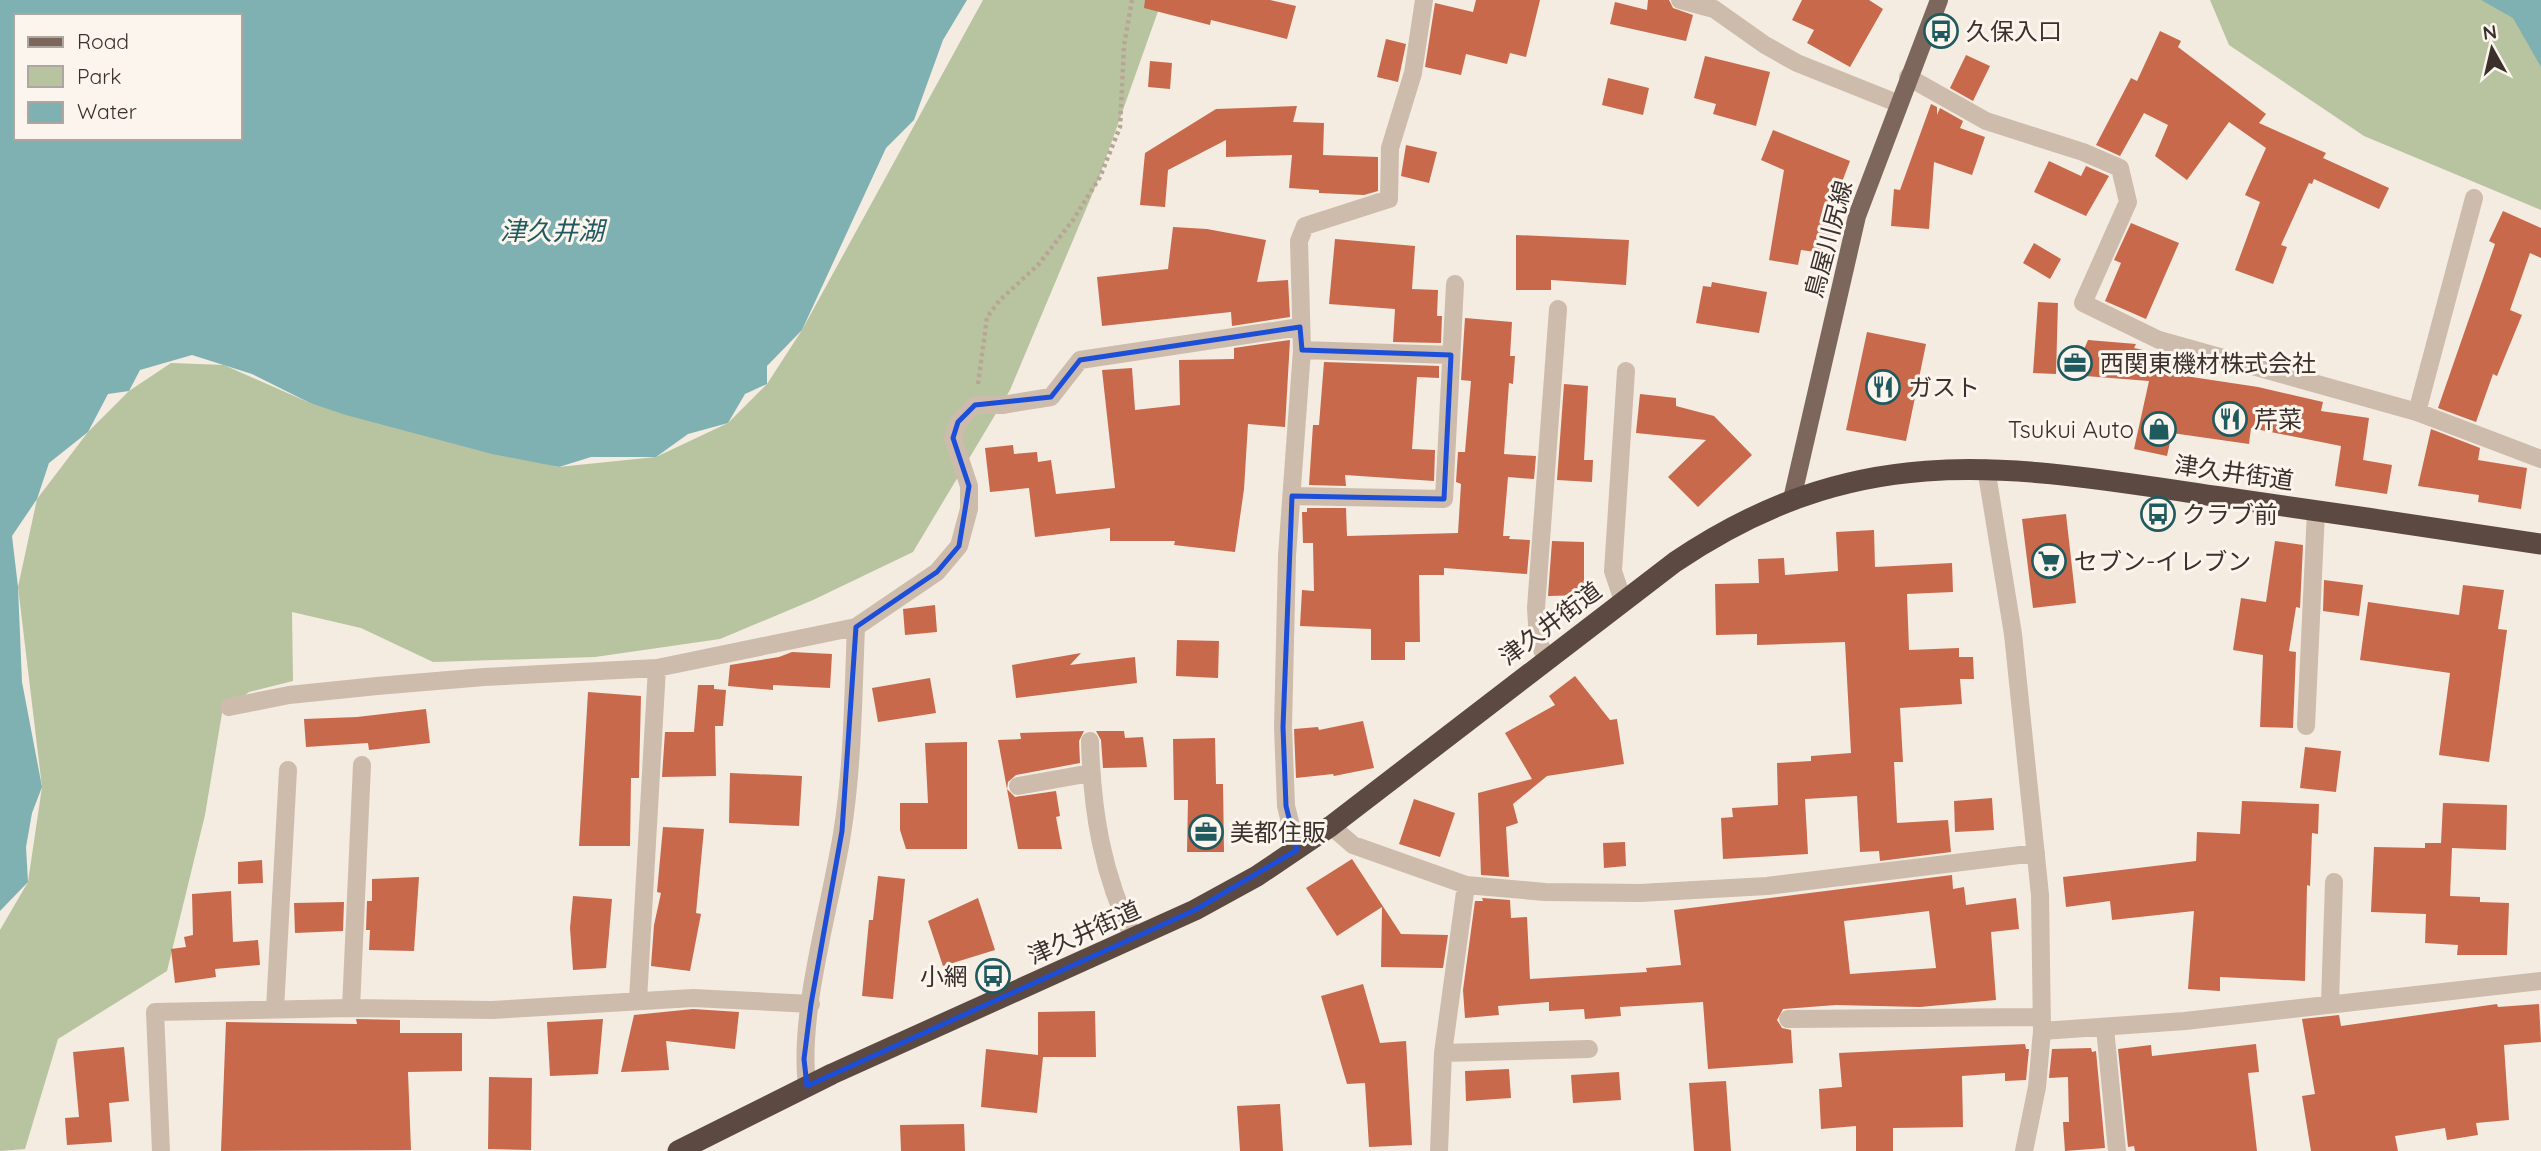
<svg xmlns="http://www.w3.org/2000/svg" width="2541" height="1151" font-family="Quicksand,'Noto Sans JP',sans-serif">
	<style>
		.green { fill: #b8c4a0 }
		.water { fill: #7fb0b2; fill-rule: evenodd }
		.building { fill: #c8694b; fill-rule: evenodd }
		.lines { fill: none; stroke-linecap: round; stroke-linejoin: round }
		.path { stroke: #b9a596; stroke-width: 4.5; stroke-dasharray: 3.5 3.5; stroke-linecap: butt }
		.minor { stroke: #cdbbac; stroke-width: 18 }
		.major { stroke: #7d675c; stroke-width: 18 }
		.highway { stroke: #5c4a42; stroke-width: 21 }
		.marked { fill: none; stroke: #1d4ed8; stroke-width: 5; stroke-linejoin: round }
		.labels { text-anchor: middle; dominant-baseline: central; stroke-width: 6; stroke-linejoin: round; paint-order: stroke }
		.poi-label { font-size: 24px; fill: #3b302b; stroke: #fbf5ee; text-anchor: start }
		.street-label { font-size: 24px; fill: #3b302b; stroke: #fbf5ee }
		.water-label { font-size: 26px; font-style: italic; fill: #1f5a5e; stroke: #fbf5ee }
	</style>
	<rect width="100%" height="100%" fill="#f4ebe1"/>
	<path class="green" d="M983,0h179l-65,183 -87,207 -97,162 -100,48 -93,39 -125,18 -162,5 -72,-34 -69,-16 1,69 -44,11 -27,21 -17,102 -38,156 -109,68 -33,110 -25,2v-221l28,-48 14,-95 -24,-200 19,-88 51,-67 41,-41 42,-28 53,2 86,38 248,64 98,-10 72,-34 39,-39 35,-54z
		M2210,0h278l33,17 20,30v163l-177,-74 -135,-91z"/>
	<path class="water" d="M0,0h967l-24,40 -29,80 -28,28 -84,182 -35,36v18l-22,10 -17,29 -40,11 -32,23h-65l-32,10 -67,-13 -146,-39 -36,-12 -58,-29 -60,-19 -52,15 -11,21 -21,3 -20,38 -39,31 -12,36 -25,37 6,51 4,95 20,105 -10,26 -6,34 2,35 -28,29zM16,16h224v122h-224z
		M2481,0h60v67l-28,-49z"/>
	<path class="building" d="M1145,0h125l26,6 -9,33 -76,-19 -1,5 -66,-17z
		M1476,0h64l-14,57 -16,-4 -3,11 -41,-10 -5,21 -36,-8 10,-64 38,9z
		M1648,0h21l4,8 20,7 -7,26 -76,-17 5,-22 32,8z
		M1802,0h67l14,9 -33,58 -43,-24 7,-13 -22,-10z
		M2160,31l21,10 -3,6 88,67 -7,9 67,30 -3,5 66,30 -10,21 -65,-30 -2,5 -3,-1 -28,62 6,2 -14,37 -38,-14 25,-68 -15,-7 21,-47 -37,-26 -42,58 -32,-24 13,-31 -24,-12 -24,43 -24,-11 35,-67 6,3z
		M1386,39l20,5 -8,38 -21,-5z
		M1966,55l24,11 -17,35 -23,-13z
		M1705,56l65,16 -14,54 -43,-12 3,-10 -22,-6z
		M1150,61l22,2 -2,26 -22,-2z
		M1608,78l41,10 -6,27 -41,-10z
		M1931,104l6,3v8l3,-7 23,13 -3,7 25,9 -13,38 -38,-13 -5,67 -38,-3 3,-37 6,1z
		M1297,106l-4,16 31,1 -1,32 55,2v34l-14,4 -45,-2v-3l-30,-2 3,-33 -66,2v-17l-58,30 -3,37 -25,-2 5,-52 71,-44z
		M1773,130l77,31 -18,47 6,1 -8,45 -29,-4 -3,15 -29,-5 15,-90 -23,-10z
		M1406,145l31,7 -8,31 -28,-7z
		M2049,161l32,15 5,-10 23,10 -23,40 -52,-24z
		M2503,211l38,17v30l-11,-5 -20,57 12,5 -25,61 -4,-2 -17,48 -38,-14 57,-164 -6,-3z
		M2131,223l48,20 -33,76 -41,-18 16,-38 -7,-3z
		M1173,227l34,2 59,11 -9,42 31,-2 2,37 -58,9 -1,-14 -129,14 -5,-49 71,-8z
		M1516,235l113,5 -3,45 -75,-5v10h-35z
		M1335,239l80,7 -3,43 26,1 -1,26h5l-1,27 -48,-1 2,-33 -66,-5z
		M2034,243l27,16 -11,20 -27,-16z
		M1712,282l55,10 -8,41 -63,-10 7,-37 8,1z
		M2038,302l20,1 -2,71 -23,-1z
		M1465,318l47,4 -2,34h5l-2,28 -4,-1 -5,71 32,2 -2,23 -26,-2 -5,59h7l-1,3 21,1 -3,34 -83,-6v7h-25l1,67h-15v18h-34v-31l-71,-3 2,-36 12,1 -1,-48h-10l-1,-31h5v-4h39l1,28 111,-3 3,-49 -5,-2 2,-30h7l6,-71 -10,-1z
		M1867,332l59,12 -20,97 -60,-11z
		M1290,340l-5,87 -37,-3 -4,65 -9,63 -61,-7 1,-4h-65v-13l-75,9 -6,-49 -39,4 -5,-44 28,-3 1,9 23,-2 1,10 13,-2 5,34 59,-6 -13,-118 30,-2 3,42 45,-5 -1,-45 55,-1v-11z
		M2088,340l48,4 -2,4 54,12 -3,16 73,11 65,15 -2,9 48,7 -6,42 29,5 -5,29 -52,-8 6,-40 -90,-18 -2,16 -77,-11 -5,23 -33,-7 15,-68 -76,-6z
		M1324,362l115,4v12l-22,-1 -5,72 23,1 -1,31 -89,-6 1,11 -37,-1 4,-60h6z
		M1564,384l24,2 -4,74h9l-1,22 -35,-2z
		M1640,394l36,4v8l38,10 38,39 -54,52 -30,-30 38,-37 -70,-7z
		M2431,429l49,19 -2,12 49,8 -6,41 -43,-7 1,-7 -61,-9z
		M2066,514l10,89 -43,5 -11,-89z
		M1874,530l1,37 77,-4 1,29 -46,2 2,56 50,-2v9h14l1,22h-14l2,25 -62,4 3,54h-9l3,61 51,-3 3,32 -71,9 -1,-10 -19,1 -3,-56 -52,3 3,55 -85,5 -2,-41 12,-1 -1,-9 46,-3 -1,-42 34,-2v-5l40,-3 -6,-111 -88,3v-11l-41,1 -1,-51 44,-1 -1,-24 26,-1 1,17 53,-4 -2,-39z
		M1552,541l32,1v53l-36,1z
		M2275,541l28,4 -3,63 -4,-1 -7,44 7,1 -3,76 -33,-1 3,-72 -30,-5 8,-52 25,4z
		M2324,580l39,5 -4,31 -36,-5z
		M2463,585l41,5 -6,39 9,1 -18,132 -50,-7 11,-82 -90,-13 8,-58 91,13z
		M935,605l2,27 -32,3 -2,-26z
		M1177,640l42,1 -1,37 -42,-2z
		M792,652l40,2 -2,34 -57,-3v5l-45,-4 2,-21 49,-8z
		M1081,653l-11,12 65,-8 2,26 -121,15 -4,-33z
		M1575,676l35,44 7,-1 7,45 -77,12 -34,28 5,19 -12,4 3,50 -28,-2 -3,-82 54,-14 -27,-46 50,-28 -6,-9z
		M930,678l6,35 -58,9 -6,-34z
		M698,685h16v4l12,1 -3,36h-8l1,50 -54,1 3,-45h29z
		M588,692l53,4 -2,82h-8l-1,68h-51z
		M426,709l4,34 -61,7 -1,-7 -62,4 -2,-28 53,-2z
		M1363,721l11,47 -40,8 -1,-2 -37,4 -2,-49 24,-2 1,3z
		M1084,731l-5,10 1,22 -64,12 -8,7 -1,7 8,8 41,-6 4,25 -4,1 6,32h-44l-20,-109 23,-1 -1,-6z
		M1096,731h28l1,7 18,-1 4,30 -44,1 -2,-28z
		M1215,738l1,46h7l1,68h-37l1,-52h-14l-1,-61z
		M967,742v107h-61l-6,-19v-27h28l-3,-60z
		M2305,747l36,4 -5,41 -36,-4z
		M730,773l72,3 -3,50 -70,-3z
		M1992,798l2,32 -39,2 -1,-31z
		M1414,799l41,14 -15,44 -41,-13z
		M2242,801l77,3 -1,30 -6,-1 -2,53 -3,-1 -2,96 -85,-4v14l-32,-2 6,-78 -82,9 -2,-19 -44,6 -3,-30 133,-16 1,-29 43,2z
		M2443,803l64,2 -1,45 -54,-2 -2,48 30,1v5l29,1 -2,52h-50l1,-10 -33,-2 1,-29 -55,-2 3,-65 51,1v-5h16z
		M663,827l41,2 -8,84 5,1 -11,57 -39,-5 3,-41 7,-32 -4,-1z
		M1625,842l1,24 -22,2 -1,-25z
		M1352,859l49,75 47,1 -5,33 -62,-1 1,-60 -45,29 -31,-48z
		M262,860l1,23 -25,1v-22z
		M1952,875l1,14 11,-2 2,18 50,-7 3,31 -28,3 5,68 -76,7 -84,-2 -53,4 -6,11 5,8 9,2 2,33 -85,6 -5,-67 -83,5 1,9 -36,3 -1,-10 -35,2v-9l-51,4 1,9 -34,3 -2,-28 12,-89h8l-1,-3 28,2 1,18 16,-1 3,62 117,-7 -1,-4 35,-3 -7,-55zM1929,911l7,57 -86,6 -6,-53z
		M878,876l27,3 -12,120 -31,-3 7,-76h4z
		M419,877l-5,74 -45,-1 1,-20h-4l1,-29h5v-22z
		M231,891l2,51 25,-2 2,25 -45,4 1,8 -41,6 -4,-34 15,-2 -2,-10 9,-2 -1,-41z
		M573,896l39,3 -6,69 -33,2 -3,-42z
		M978,898l17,52 -52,16 -15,-45z
		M344,902l-1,29 -48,2 -1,-30z
		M1363,984l17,59 26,-2 6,104 -43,2 -4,-64 -18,1 -26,-88z
		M2497,1004l1,3 41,-3 2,38 -37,3 5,75 -33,3 2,12 -31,5 -2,-12 -50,8 3,15h-87l-9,-55 13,-2 -13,-75 37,-4 2,11z
		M693,1009l46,3 -4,37 -69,-8 3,29 -48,2 13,-57z
		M1095,1011l1,46h-53l-6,56 -56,-6 5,-58 52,6v-43z
		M356,1019l44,1v13h62v38l-54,1 3,78 -190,1 5,-129 131,2z
		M603,1019l-5,55 -48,2 -3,-54z
		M2025,1044l1,5h3l-3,31 -21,1v-8l-43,3 1,51 -70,1v23h-37v-25l-35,3 -2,-40 23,-2 -3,-34z
		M2256,1044l3,28 -11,1 9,78h-122l-1,-5 -6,1 -10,-98 33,-4 1,11z
		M124,1047l5,54 -20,2 3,39 -45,3 -2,-27 14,-1 -6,-65z
		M2091,1048l1,4 4,-1 9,97 -40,3 -2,-29h6l-1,-45 -19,1 3,-29z
		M1509,1069l2,29 -45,3 -1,-30z
		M1619,1072l2,28 -48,3 -2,-28z
		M489,1077l43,1 -1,72 -43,-1z
		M1726,1081l5,70h-37l-5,-68z
		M1280,1104l3,47h-43l-3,-45z
		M964,1124l1,27h-64l-1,-26z"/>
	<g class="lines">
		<path class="path" d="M978,384l9,-67 13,-17 38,-35 35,-45 27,-43 20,-50 4,-81 8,-46"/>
		<path class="minor" d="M1680,0l34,9 51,36 32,18 100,40
			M1908,77l78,44 97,31 37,16 8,34 -45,101 76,37 258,72 124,47
			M1302,350l149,5
			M2417,412l57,-214
			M1986,468l27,166 27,261 2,136 -5,56 -13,64
			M1292,496l152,3 11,-215
			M1623,601l-10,-30 13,-200
			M1546,659l-8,-19 -2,-32 22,-299
			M229,707l60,-12 88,-9 107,-9 173,-9 199,-41 81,-55 22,-26 10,-37v-23l-16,-48 5,-16 17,-17h27l49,-8 29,-37 220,-33
			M2306,726l10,-215
			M1090,741c2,71 12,133 44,198
			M1018,786l73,-13
			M1331,826l22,19 113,40 79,7 95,1 127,-7 269,-33
			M1297,850l-11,-44 -3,-79 4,-171 15,-206 -3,-109 6,-15 84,-27 1,-51 23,-75 11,-73
			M638,1000l19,-332
			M2330,1002l4,-120
			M351,1008l11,-243
			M275,1009l13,-239
			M1788,1019l254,-2
			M2105,1028l12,123
			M2042,1031l143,-10 356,-40
			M1443,1053l146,-4
			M807,1086c-9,-73 23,-177 35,-252 11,-68 11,-138 14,-207
			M161,1151l-6,-139 196,-4 141,2 201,-12 118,6
			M1439,1151l4,-98 23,-168"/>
		<path class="major" d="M1792,499l65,-283 82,-216"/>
		<path class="highway" d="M678,1151l154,-77 363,-164 62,-34 74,-50 344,-264c188,-127 336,-96 546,-65 107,15 213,31 320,47"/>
	</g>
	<path class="marked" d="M1300,327l2,23 149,5 -7,144 -152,-3 -9,231 3,79 11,44 -102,60 -388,176 -3,-27 7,-55 31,-173 14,-204 81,-55 22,-26 10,-60 -16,-48 5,-16 17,-17 76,-8 29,-37z"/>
	<defs>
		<g id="bus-ring" transform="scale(1.75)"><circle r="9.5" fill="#fbf5ee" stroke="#1f5a5e" stroke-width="1.5"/><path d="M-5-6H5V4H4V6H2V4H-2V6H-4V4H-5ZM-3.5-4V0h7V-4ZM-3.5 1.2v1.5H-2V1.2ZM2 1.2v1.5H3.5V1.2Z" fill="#1f5a5e"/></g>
		<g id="office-ring" transform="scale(1.75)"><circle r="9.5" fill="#fbf5ee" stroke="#1f5a5e" stroke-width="1.5"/><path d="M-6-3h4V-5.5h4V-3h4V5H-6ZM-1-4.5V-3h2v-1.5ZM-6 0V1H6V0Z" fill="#1f5a5e"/></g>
		<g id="restaurant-ring" transform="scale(1.75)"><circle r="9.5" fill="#fbf5ee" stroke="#1f5a5e" stroke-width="1.5"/><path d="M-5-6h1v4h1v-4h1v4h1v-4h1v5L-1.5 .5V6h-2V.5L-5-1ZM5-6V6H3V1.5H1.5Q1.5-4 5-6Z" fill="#1f5a5e"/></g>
		<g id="shop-ring" transform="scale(1.75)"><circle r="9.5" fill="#fbf5ee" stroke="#1f5a5e" stroke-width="1.5"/><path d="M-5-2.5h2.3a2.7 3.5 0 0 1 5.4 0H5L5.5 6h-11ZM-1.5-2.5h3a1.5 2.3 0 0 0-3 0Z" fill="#1f5a5e"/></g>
		<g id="supermarket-ring" transform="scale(1.75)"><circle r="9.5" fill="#fbf5ee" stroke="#1f5a5e" stroke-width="1.5"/><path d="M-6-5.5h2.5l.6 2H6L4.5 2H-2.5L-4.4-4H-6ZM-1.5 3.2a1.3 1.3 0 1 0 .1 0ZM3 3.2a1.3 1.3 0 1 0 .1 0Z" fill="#1f5a5e"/></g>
	</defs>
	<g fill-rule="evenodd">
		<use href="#bus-ring" x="1941" y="31"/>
		<use href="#office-ring" x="2075" y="363"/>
		<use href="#restaurant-ring" x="1883" y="387"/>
		<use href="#restaurant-ring" x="2230" y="419"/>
		<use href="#shop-ring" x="2159" y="429"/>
		<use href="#bus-ring" x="2158" y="514"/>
		<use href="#supermarket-ring" x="2049" y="561"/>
		<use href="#office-ring" x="1206" y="832"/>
		<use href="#bus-ring" x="993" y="976"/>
	</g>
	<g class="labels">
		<g class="poi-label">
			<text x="1966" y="31">久保入口</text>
			<text x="2100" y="363">西関東機材株式会社</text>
			<text x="1908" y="387">ガスト</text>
			<text x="2254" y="419">芹菜</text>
			<text x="2134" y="429" text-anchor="end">Tsukui Auto</text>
			<text x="2182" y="514">クラブ前</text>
			<text x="2074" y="561">セブン-イレブン</text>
			<text x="1230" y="832">美都住販</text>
			<text x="968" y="976" text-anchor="end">小網</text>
		</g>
		<g class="street-label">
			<text transform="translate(1828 239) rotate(-75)">鳥屋川尻線</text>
			<text transform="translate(2234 472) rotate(8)">津久井街道</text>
			<text transform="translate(1550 623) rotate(-37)">津久井街道</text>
			<text transform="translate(1084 932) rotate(-24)">津久井街道</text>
		</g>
		<g class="water-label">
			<text x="552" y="230">津久井湖</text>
		</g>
	</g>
	<rect x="14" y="14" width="228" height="126" fill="#fbf5ee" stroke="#aea6a0" stroke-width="2"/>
	<rect x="28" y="37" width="35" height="10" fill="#7d675c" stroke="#aea6a0" stroke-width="2"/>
	<text x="77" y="49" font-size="21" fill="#3b302b">Road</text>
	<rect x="28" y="66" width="35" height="21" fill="#b8c4a0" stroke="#aea6a0" stroke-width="2"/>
	<text x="77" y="84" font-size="21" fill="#3b302b">Park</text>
	<rect x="28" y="102" width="35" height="21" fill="#7fb0b2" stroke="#aea6a0" stroke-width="2"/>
	<text x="77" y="119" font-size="21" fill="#3b302b">Water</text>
	<g transform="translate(2492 49) rotate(352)" stroke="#fbf5ee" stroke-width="5" paint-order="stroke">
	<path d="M0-5L12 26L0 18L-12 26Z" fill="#3b302b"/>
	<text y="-10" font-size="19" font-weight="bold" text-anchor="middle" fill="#3b302b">N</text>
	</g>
</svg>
